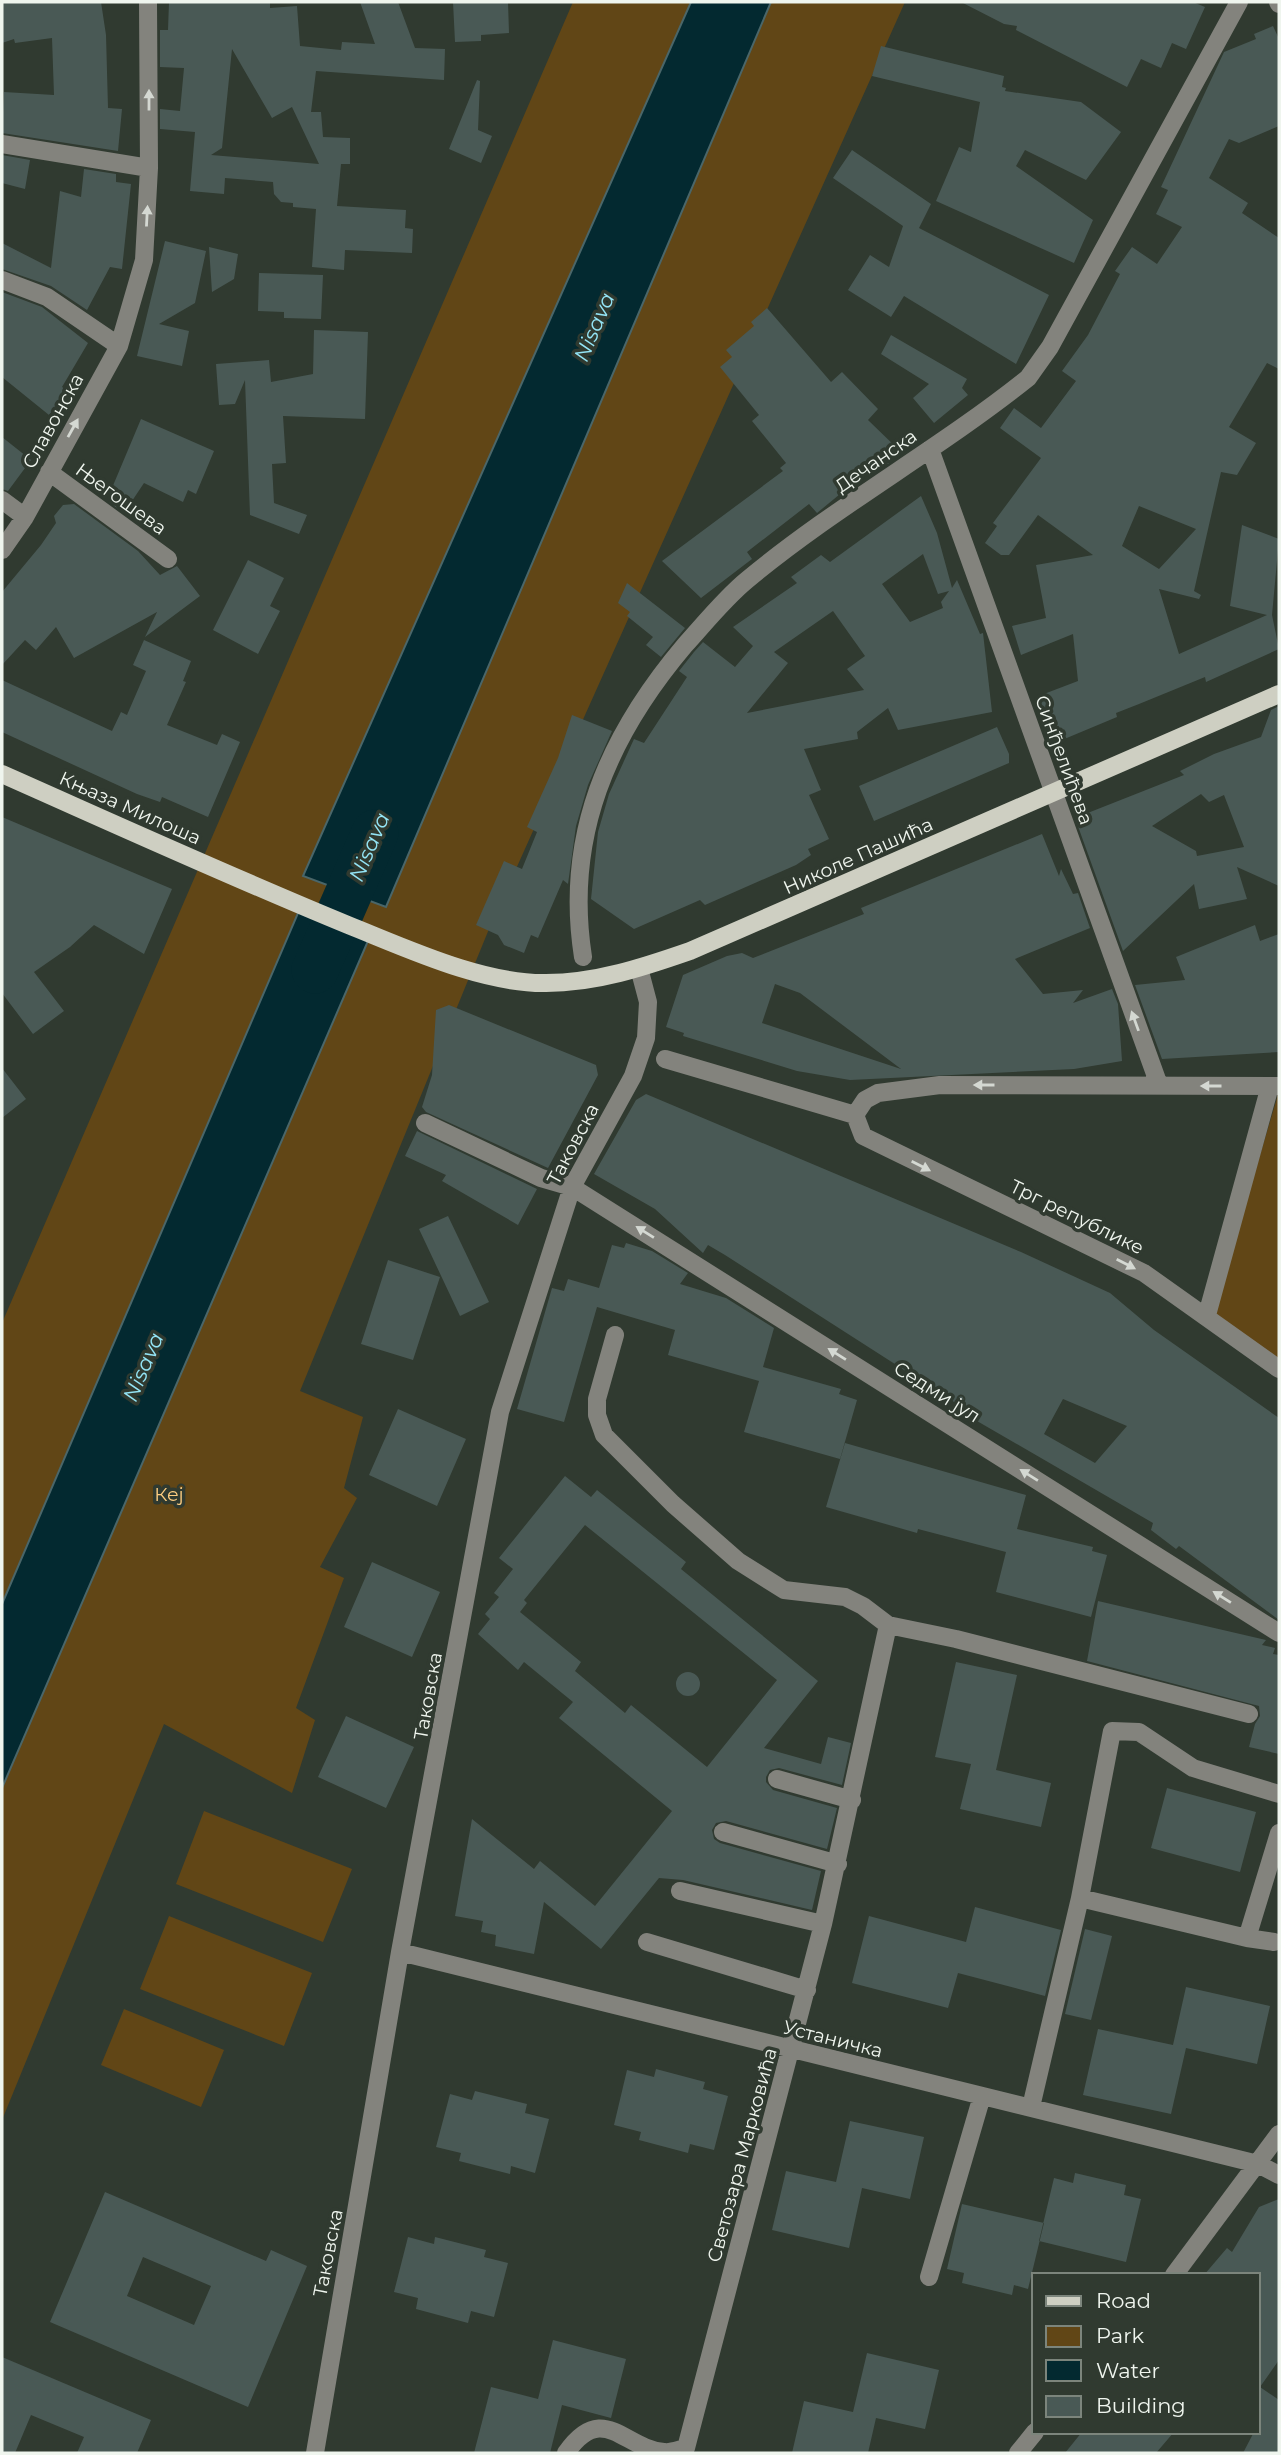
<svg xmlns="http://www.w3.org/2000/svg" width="1281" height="2455" font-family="Montserrat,sans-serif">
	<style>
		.green { fill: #614616 }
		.water { fill: #032930; stroke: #4a6669; stroke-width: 2 }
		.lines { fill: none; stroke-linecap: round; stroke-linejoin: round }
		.river { stroke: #032930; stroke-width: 47 }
		.building { fill: #495955; fill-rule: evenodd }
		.minor { stroke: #83837d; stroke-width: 18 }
		.major { stroke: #cecfc2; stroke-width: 18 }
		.oneway { fill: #d4d8d2 }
		.labels { text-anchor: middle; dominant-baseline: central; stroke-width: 7; stroke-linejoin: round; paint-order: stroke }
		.street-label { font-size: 19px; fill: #eff5ee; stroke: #303a30 }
		.park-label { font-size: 19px; fill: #fdcd80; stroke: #303a30 }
		.water-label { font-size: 21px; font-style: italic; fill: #94e5f6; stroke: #303a30 }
	</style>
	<rect width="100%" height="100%" fill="#303a30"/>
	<path class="green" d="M573,2h332l-416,927 -189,462 63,26 -19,71 13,10 -37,69 24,11 -48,130 19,12 -23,73 -128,-69 -162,396v-797z
		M1279,1091v271l-66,-48z
		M204,1811l148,58 -29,73 -147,-58z
		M169,1916l143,57 -28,73 -144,-57z
		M124,2009l100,41 -23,57 -100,-42z"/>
	<path class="water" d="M691,2h80l-385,905 -83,-31z
		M301,906l70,28 -369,854v-184z"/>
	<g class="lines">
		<path class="river" d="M315,970l60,-137"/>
	</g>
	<path class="building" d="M2,2h99l5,33 2,73 14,1 -4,42 -116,-18 2,-41 50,3 -2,-57 -37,5 -1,-4 -12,4z
		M169,2h101v6l27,-2 3,40 41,4 1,-8 33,2 -15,-42h38l17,46 30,1 -1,31 -128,-9 -5,41h10l2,25 27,1v26h-9l-4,42 69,4 -1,18 8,1 -1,24 -67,-3 -1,20 -32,-3 4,-58 -23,-2v-4l-12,-1 -7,-8 -1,-12 -48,-4 -1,16 -34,-3 5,-59 -35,-3v-20l20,2 4,-43 -24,-1v-37h8zM232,49l40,69 20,-11 27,57 -108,-9 11,-7z
		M453,2h55l1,31 -28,2v6l-26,1z
		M961,2h232l12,5 -19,42 -14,-6 -11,25 -20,-9 -14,28 -111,-57 1,-4 -13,-2z
		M1273,26l6,13v87l-40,17 -10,-4 -20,39 39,25 -6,10 37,25v131l-12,-6 -38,64 27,16 -19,32 -16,-3 -27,119 7,4 -2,4 -40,-10 20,65 88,-39 -37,-9 12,-81 37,14 -7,76 7,34 -73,33 -1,-5 -66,27 -23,9 1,4 -67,28 -14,-48 42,-16 -5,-47 -52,21 -9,-29 34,-8 -10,-53 57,-10 -55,-40 -29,40h-8l-16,-12 12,-17 -4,-3 48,-65 -41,-30 14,-20 27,20 35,-47 -14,-10 26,-36 32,-61 -5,-3 17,-24 25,17 25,-37 -26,-13 12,-24 -7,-3 63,-135 32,-13 -2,-5zM1139,506l57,23 -37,40 -37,-23z
		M881,46l123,30 -2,11 4,1 -1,3 76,11 40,30 -35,48 -61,-30 -9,16 77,54 -19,43 -138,-62 23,-54 12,5 9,-50 -108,-26z
		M477,80l3,1 -2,49 14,6 -11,27 -32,-14z
		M852,150l79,54 -12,24 130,67 -33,69 -112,-68 -13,21 -43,-27 22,-35 19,12 14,-41 -70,-48z
		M2,155l28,5 -5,29 -23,-6z
		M84,169l32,5v8l15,2 -9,85 -12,-2 -23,43 -36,-24 -49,-17v-26l49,25 9,-77 21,6z
		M165,241l41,10 -11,52 -36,21 30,7 -7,35 -45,-10z
		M209,247l29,7 -4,25 -22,13z
		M259,273l64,2 -2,44 -37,-1v-6l-26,-1z
		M2,292l40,15 46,36 -26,44 6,4 -19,24 -47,-38z
		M767,308l64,74 11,-10 36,37 -10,11 33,32 -13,12 -9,-2 -62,51 -8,-9 -62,48 5,7 -51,39 -39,-37 121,-90 -3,-3 6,-5 -34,-42 7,-6 -39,-48 12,-10 -6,-7 28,-24 -3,-4z
		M314,330l54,2 -3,87 -82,-3 3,47 -14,1 2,39 33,12 -8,19 -49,-19 -5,-135 -10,24 -16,1 -3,-41 53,-4 2,22 42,-8z
		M891,335l76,44 -5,9 6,7 -34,28 -21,-25 16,-14 -48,-30z
		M141,419l73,32 -18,43 -8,-4 -5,12 -39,-19 -20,30 -15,-11 21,-2 -18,-12z
		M2,437l29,23 -23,31 -6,-2z
		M921,496l16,37 15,55 5,-8 23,54 3,-1 9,79 -94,18 -10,-22 -31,24 1,7 -54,10 17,41 -12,5 20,44 -21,10 3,6 -15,10 -91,40 -5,-5 -66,29 -43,-30 7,-67 11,-38 25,-55 10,4 43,-66 -8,-6 15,-19 9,-10 32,25 18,-21 -20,-19 64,-44 -6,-6 30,-22 9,7zM923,554l15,40 11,-3 -8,11 2,6 -33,14 -28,-38zM833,611l32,45 -18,13 17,21 -117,23 41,-50 -14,-11z
		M74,504l64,47 22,24 17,-9 23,30 -55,41 12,-25 -83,46 -18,-31 -20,23 -11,-10 -23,25v-73l39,-47 15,-22 -2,-7 9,-11z
		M248,560l36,18 -14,28 10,5 -22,43 -45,-24z
		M627,583l58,45 -24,29 -15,-12 7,-8 -26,-21 3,-4 -12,-9z
		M144,640l47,21 -8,20 3,1 -19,43 50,20 5,-11 18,8 -32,75 -46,-20 -2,5 -23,-8 -135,-62v-52l110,51 9,-19 6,3 19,-44 -13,-6z
		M1279,706v180l-42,-19 10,32 -48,10 -5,-25 -71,67 -48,-133 109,-43 -4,-4 34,-17 47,-17 10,-27zM1201,794l8,8 15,-7 20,52 -47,9 -1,-5 -44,-25z
		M572,715l40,16 -24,54 -12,41 -8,58 -5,-4 -25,58 -7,-3 -7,18 -20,-8 -6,-10 -22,-10 28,-64 18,8 15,-37 -10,-5 31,-69z
		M997,727l12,27v9l-135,58 -15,-35z
		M2,817l170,72 -28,65 -50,-29 -24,22 -36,25 30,39 -31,23 -31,-41z
		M1042,834l17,42 2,-7 12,25 5,-1 12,35 -75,31 28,35 40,-4 -10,13 39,-14 6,15 4,57 -48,8 -224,11 -53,-9 -114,-35 1,-3 -18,-6 17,-52 44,-19 15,-3 11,5 111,-44 -3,-6zM775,984l25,9 101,76 -139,-46z
		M1255,925l5,16 19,-7v118l-117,7 -27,-74 50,-5 -9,-23z
		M449,1005l147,60 2,10 -50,93 -122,-56 -4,-5 10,-32 4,-65z
		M2,1068l24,31 -24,19z
		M646,1094l375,158 89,41 44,37 125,88v202l-100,-74 -3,3 -25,-19 2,-7 -176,-102 2,-3 -254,-163 -17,-10 -5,8 -48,-44 -61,-35 42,-74zM1063,1399l64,27 -32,37 -51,-29z
		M417,1131l120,58 -19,36 -76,-44 4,-6 -41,-19z
		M448,1216l41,86 -29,14 -41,-87z
		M626,1243l26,8 36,22 -8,11 46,14 48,30 -11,39 78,22 -2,5 18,6 -17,59 -96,-27 15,-51 -91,-26 7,-25 -78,-23 -33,115 -47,-13 35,-121 12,3 4,-12 31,9 13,-43 12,3z
		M388,1260l52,17 -27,83 -52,-16z
		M398,1409l68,30 -29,67 -68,-31z
		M845,1443l181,52 -9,34 76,18 -1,4 15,4 -16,62 -95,-25 10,-40 -88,-23 -1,4 -91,-26z
		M565,1476l26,21 6,-7 89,72 -5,7 137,112 -54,67 57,16 7,-27 23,6 -9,42 -63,-17 -9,2 -4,7v5l7,8 64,18 -10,41 -101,-28 -10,2 -4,7 2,9 6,4 101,28 -9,39 -129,-30 -24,-2 -58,71 -57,-47 -10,52 -39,-8 1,-11 -15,-3 2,-11 -28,-5 17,-97 62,50 6,-8 55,45 77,-95 -113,-93 14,-16 -49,-40 -6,8 -40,-36 12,-15 -5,-5 14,-17 -5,-4 19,-24 -14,-11zM585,1525l192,155 -70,87 -76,-62 -6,8 -50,-42 6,-9 -61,-50 7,-9 -3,-3z
		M372,1562l68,30 -28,65 -68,-30z
		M1098,1601l168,39 -4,5 13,3 -2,6 6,1v99l-30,-7 6,-23 5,-8 -1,-10 -172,-45z
		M956,1662l61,13 -21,95 55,13 -10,44 -81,-18 11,-45 -36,-7z
		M676 1684a12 12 0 1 1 24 0a12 12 0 1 1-24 0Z
		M346,1716l68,31 -28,61 -68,-31z
		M1167,1788l89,24 -16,60 -89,-24z
		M975,1907l86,23 -16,66 -87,-23 -10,35 -96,-25 17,-67 97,26z
		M1085,1929l27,7 -21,84 -26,-6z
		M1186,1987l84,19 -13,58 -71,-16 -15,66 -88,-19 15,-66 75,16z
		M656,2069l49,13 -2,7 25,7 -14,54 -24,-6 -2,9 -49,-13 2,-8 -27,-7 13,-55 27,7z
		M475,2091l52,13 -2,9 24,6 -14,54 -24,-7 -1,8 -51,-13 2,-8 -25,-6 14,-53 22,6z
		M850,2121l74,16 -14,62 -48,-11 -13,60 -77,-18 14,-59 50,11z
		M1075,2173l51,12 -2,10 17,4 -15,63 -87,-21 15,-63 19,5z
		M105,2192l161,69 5,-11 36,16 -59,141 -198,-85zM143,2257l68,29 -17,39 -67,-29z
		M1279,2199v161l-19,27 19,13v53h-36l11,-21h4v-157h-54l23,-27 5,4 27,-45z
		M962,2204l82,19 -16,66 -14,-4 -2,10 -50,-12 2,-10 -17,-4z
		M408,2237l26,7 1,-7 51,13 -2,7 24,6 -14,54 -23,-6 -3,12 -52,-14 2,-11 -24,-6z
		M553,2340l73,19 -15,59 -49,-13 -12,48h-76l17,-66 47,12z
		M867,2353l72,17 -14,59 -49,-11 -8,35h-76l12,-52 49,11z
		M2,2357l149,63 -14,33h-60l7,-16 -53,-22 -16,38h-13z
		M1082,2432h92l-18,21h-91z"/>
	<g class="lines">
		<path class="minor" d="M1278,2l1,2
			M2,144l147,24
			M2,280l45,17 72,49
			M930,449l229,636
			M49,472l119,87
			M2,500l23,17
			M2,550l23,-33 94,-171 25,-86 5,-92 -1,-166
			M583,957c-19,-121 25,-221 102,-312 20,-22 40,-47 62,-65 89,-74 191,-130 281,-202l22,-31 189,-345
			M665,1059l190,56
			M1279,1086l-339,-1 -62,8 -13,7 -10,15 8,21 281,137 135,96
			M425,1123l116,55 31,9 707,446
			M1207,1315l63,-229
			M615,1335l-18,64v16l7,20 69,69 65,57 46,29 61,7 18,9 25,19 68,14 293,75
			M777,1779l75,21
			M1279,1794l-86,-26 -54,-36 -27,-1 -32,167 167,40 32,-105
			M723,1832l115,32
			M680,1891l143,33
			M1247,1938l27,4
			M647,1942l160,48
			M400,1952l858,212 21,11
			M1031,2107l49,-209
			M1174,2275l105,-141
			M929,2277l53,-181
			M315,2453l85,-501 100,-540 72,-225 61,-111 13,-38 2,-36 -9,-34
			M566,2453c37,-53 58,-4 98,-1 7,1 16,-3 22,-4l137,-524 65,-299
			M1018,2453l17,-21"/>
		<path class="major" d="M2,774c115,51 229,103 346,151 58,23 134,59 198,58 50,0 98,-16 144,-32l589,-257"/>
	</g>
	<defs><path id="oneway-solid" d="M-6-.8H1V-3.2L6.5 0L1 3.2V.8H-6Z" transform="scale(1.75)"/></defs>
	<g class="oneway">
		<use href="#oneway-solid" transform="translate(149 100) rotate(-90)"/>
		<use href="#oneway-solid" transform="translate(147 216) rotate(-87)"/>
		<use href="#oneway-solid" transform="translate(73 428) rotate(-61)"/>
		<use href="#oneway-solid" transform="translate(1135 1021) rotate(-110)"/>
		<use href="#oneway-solid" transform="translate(984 1085) rotate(-180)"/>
		<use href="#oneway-solid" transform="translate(1211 1086) rotate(-180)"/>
		<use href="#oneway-solid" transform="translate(921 1166) rotate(27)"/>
		<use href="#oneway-solid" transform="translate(645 1232) rotate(-148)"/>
		<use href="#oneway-solid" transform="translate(1126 1264) rotate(27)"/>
		<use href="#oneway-solid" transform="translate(837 1354) rotate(-148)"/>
		<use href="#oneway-solid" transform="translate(1029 1475) rotate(-148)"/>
		<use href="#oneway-solid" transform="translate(1222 1597) rotate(-148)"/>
	</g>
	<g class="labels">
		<g class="street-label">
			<text transform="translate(53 421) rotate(-61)">Славонска</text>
			<text transform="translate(876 461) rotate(-35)">Дечанска</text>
			<text transform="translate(121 499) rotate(36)">Његошева</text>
			<text transform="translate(1064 760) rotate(70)">Синђелићева</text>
			<text transform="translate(130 808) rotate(24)">Књаза Милоша</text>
			<text transform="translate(858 856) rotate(-24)">Николе Пашића</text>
			<text transform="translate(573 1144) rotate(-62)">Таковска</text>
			<text transform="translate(1077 1217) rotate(26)">Трг републике</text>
			<text transform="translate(937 1392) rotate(32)">Седми јул</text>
			<text transform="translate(428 1696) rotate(-80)">Таковска</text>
			<text transform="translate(833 2039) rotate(14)">Устаничка</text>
			<text transform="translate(742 2155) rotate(-75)">Светозара Марковића</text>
			<text transform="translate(328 2253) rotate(-79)">Таковска</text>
		</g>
		<g class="park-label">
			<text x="169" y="1494">Кеј</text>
		</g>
		<g class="water-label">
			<text transform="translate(594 327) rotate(-67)">Nisava</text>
			<text transform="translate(369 847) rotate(-67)">Nisava</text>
			<text transform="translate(143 1367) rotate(-67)">Nisava</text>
		</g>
	</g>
	<rect width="1281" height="2455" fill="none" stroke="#eff5ee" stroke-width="7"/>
	<rect x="1032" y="2273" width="228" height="161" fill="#303a30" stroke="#7c857c" stroke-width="2"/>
	<rect x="1046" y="2296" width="35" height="10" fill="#cecfc2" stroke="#7c857c" stroke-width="2"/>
	<text x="1096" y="2308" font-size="21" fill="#eff5ee">Road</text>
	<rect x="1046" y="2326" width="35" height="21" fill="#614616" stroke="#7c857c" stroke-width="2"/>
	<text x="1096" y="2343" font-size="21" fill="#eff5ee">Park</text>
	<rect x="1046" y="2360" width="35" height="21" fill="#032930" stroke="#7c857c" stroke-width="2"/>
	<text x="1096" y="2378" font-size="21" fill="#eff5ee">Water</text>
	<rect x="1046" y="2396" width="35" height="21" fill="#495955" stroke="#7c857c" stroke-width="2"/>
	<text x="1096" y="2413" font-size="21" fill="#eff5ee">Building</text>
</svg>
